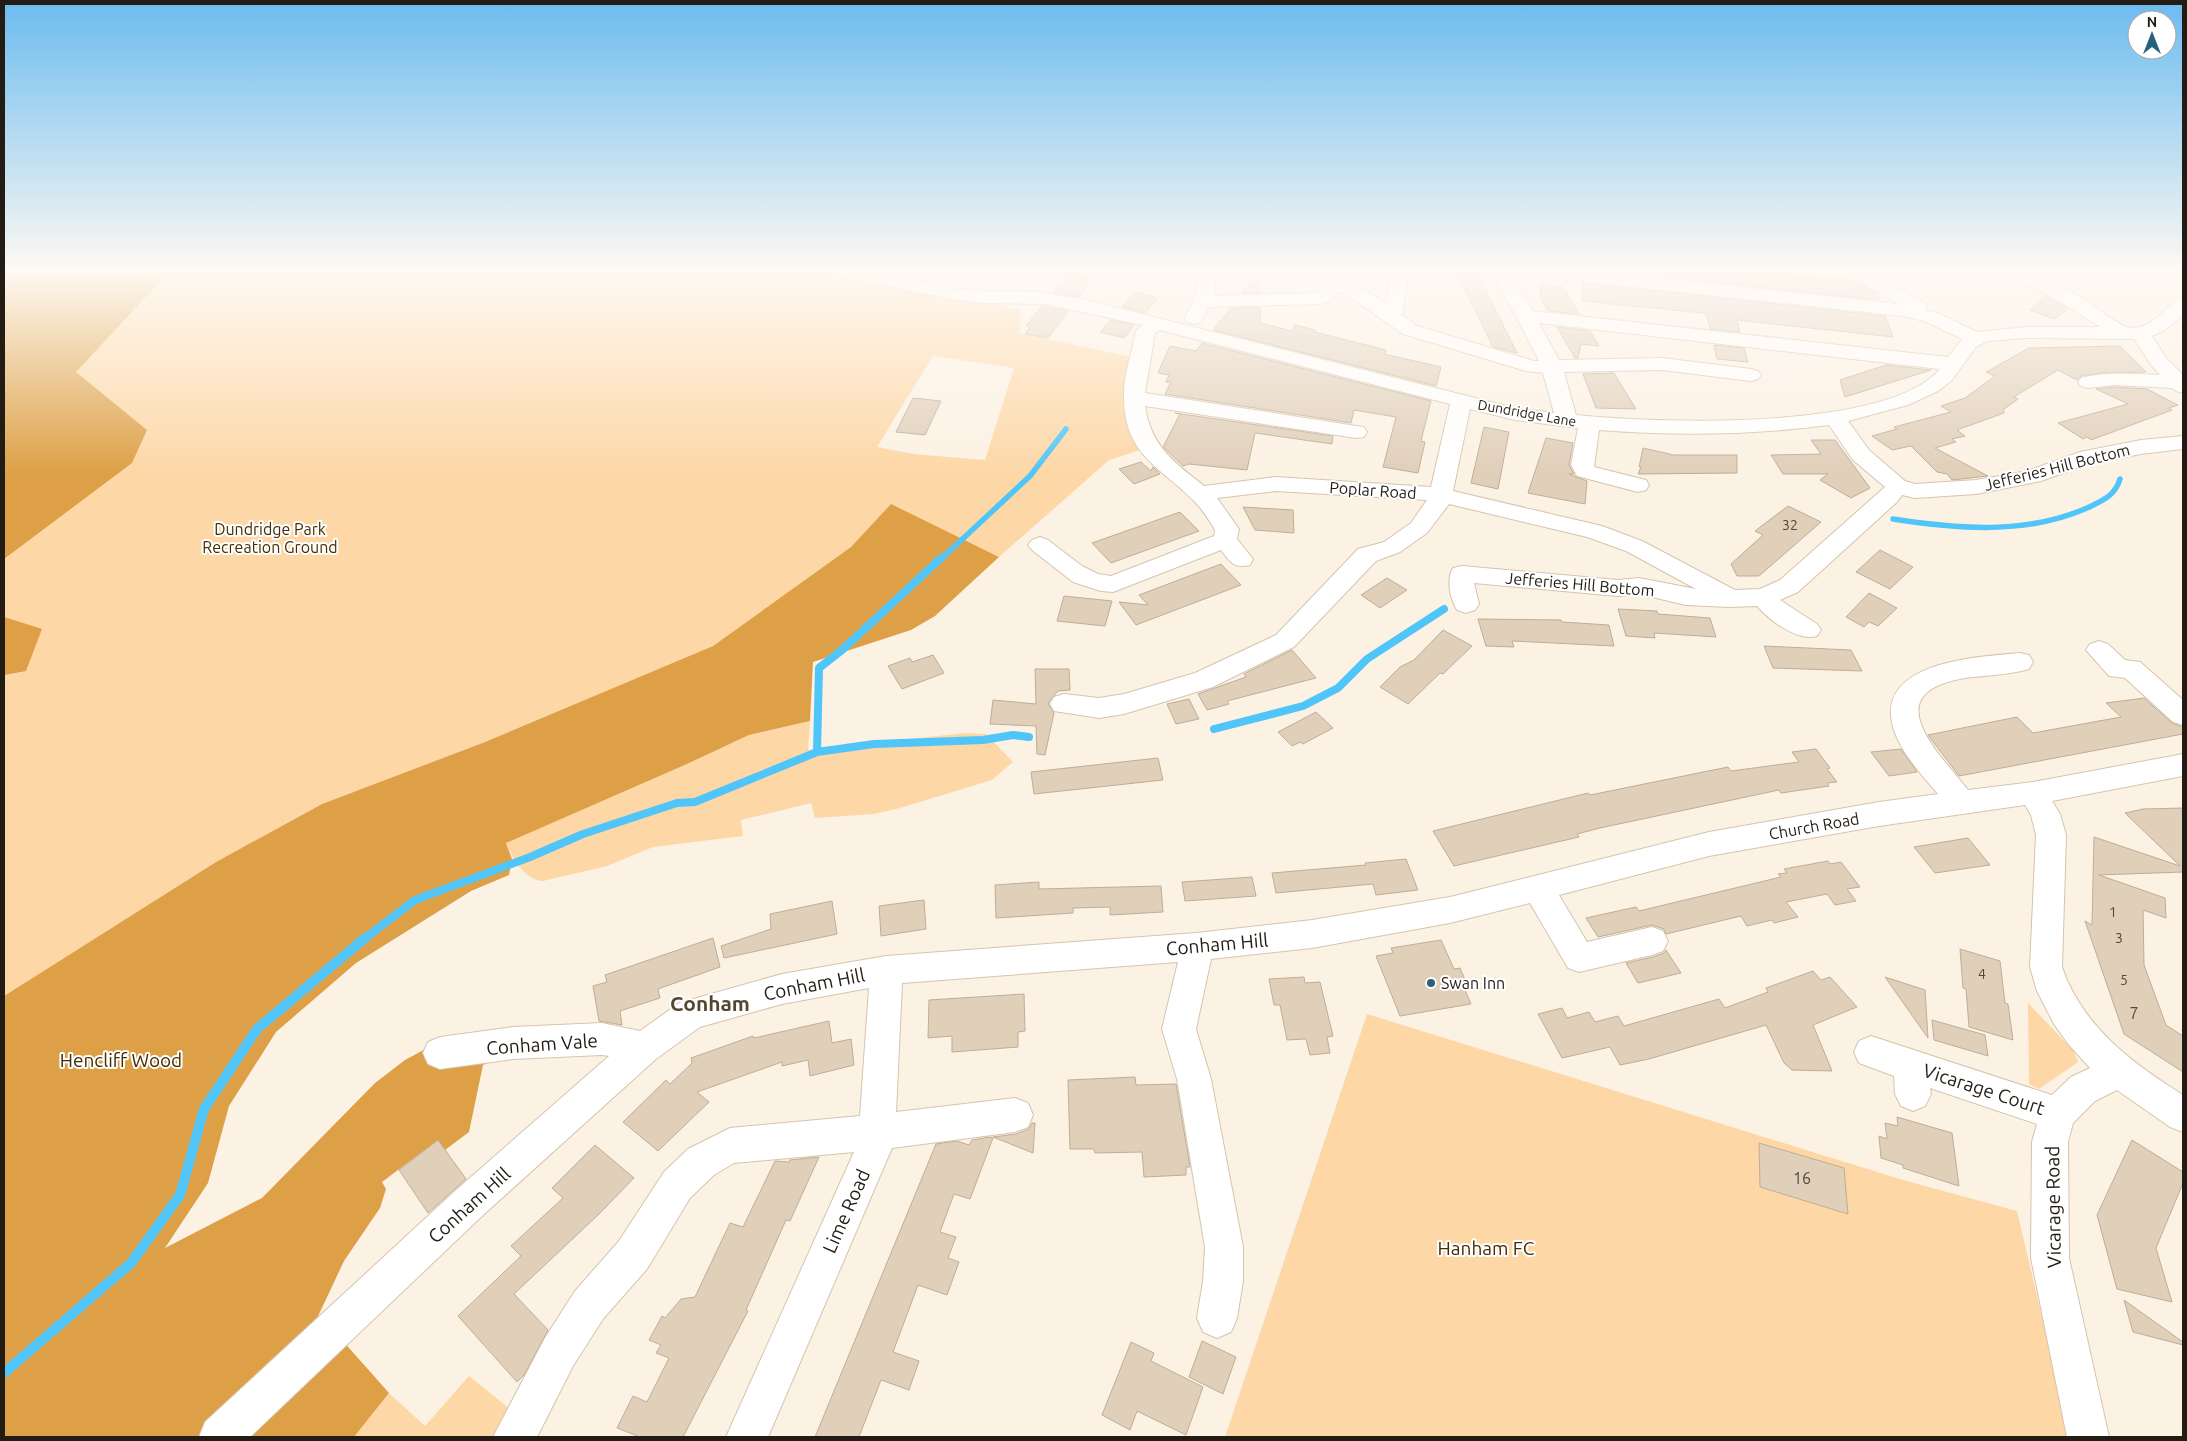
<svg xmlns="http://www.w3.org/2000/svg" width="2187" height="1441" font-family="Ubuntu,sans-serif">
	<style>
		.green { fill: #fdd7a6; fill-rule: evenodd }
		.forest { fill: #dda046 }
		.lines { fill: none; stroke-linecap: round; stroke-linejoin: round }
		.stream-far2 { stroke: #4fc5f9; stroke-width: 5.5 }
		.stream-far1 { stroke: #4fc5f9; stroke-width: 8 }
		.stream { stroke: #4fc5f9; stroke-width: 10 }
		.building { fill: #e0cfb9; stroke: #bead98 }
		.minor-casing { stroke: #d5c4ae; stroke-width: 2 }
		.minor { fill: #fff; fill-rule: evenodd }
		.poi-dot { fill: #27607a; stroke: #fff; stroke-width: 2 }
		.labels { text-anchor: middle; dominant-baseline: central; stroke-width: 4; stroke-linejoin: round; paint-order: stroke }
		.far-street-label { font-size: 14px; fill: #221c14; stroke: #fff }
		.number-label { font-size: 14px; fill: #52493d }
		.street-label { font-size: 16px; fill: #221c14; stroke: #fff }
		.park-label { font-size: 16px; fill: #442c04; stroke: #fff }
		.poi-label { font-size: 16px; fill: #221c14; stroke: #fff; text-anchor: start }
		.near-number-label { font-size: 16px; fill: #52493d }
		.near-street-label { font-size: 19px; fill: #221c14; stroke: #fff }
		.near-park-label { font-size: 19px; fill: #442c04; stroke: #fff }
		.near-neighbourhood-label { font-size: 21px; font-weight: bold; fill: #554633; stroke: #fff }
	</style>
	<rect width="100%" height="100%" fill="#fcf2e4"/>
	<path class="green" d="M133,272h695l76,17 97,16 11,4 9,-1 -2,25 117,25 4,92 -31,10 -110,97 -108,-52 -40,42 -138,99 -228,96 -163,62 -106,58 -212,134v-546zM933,356l81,12 -29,92 -71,-6 -37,-7z
		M810,721l-2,29 157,-17 21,1 27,28 -21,18 -92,28 -26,6 -59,4 -4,-15 -70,17 2,16 -90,11 -46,19 -64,15c-18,-1 -31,-23 -37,-38l181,-79 62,-29z
		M2028,1003l45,47 5,12 -39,27 -10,-5z
		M1367,1014l536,166 114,31 53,226h-845z
		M469,1376l46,37 -12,24h-149l35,-44 36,33z"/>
	<path class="forest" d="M4,272h165l-93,100 71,58 -15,33 -128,96z
		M891,504l108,53 -64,59 -24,14 -98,32 -3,59 -61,14 -62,29 -181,79 6,16 -3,16 -38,16 -115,72 -80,69 -47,74 -21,77 -43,65 97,-50 113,-115 30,-23 35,-19 84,7 -41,17 -14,67 -24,18 -7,-10 -56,42 4,7 -6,19 -36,53 -32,68 30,11 47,53 -35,44h-350v-441l212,-134 106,-58 163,-62 228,-96 138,-99z
		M4,617l38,12 -16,42 -22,4z"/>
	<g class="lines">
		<path class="stream-far2" d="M1893,519c65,10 133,16 194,-11 15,-7 28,-12 33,-29
			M940,560l90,-84 36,-47"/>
		<path class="stream-far1" d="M1214,729l89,-23 35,-18 29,-29 77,-50
			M817,752l2,-84 23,-18 99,-92
			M364,939l51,-39 115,-43 53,-23 94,-31 18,-1 122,-50 57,-8 109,-4 30,-5 16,2"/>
		<path class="stream" d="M4,1373l127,-110 49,-68 24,-86 53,-80 108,-91"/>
	</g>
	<path class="building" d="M1068,272l25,5 -14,20 -26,-5z
		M1456,272h26v11l35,70 -24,-6z
		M1620,272h139l95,8 23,13 2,7z
		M1259,273l1,20h-18z
		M1583,283l302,33 8,21 -156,-17 3,12 -30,-3 -3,-14 -4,-2 -121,-12z
		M1540,284l23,3 16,27 -31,-3 -7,-12z
		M1135,292l23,6 -13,15 -23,-6z
		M2045,295l3,2 20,12 -14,10 -24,-9z
		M1042,306l26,5 -20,27 -23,-4 5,-7 -4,-1z
		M1234,308h26l1,15 30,8 4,-6 20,5 -1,2 72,18 -2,4 57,13 -5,19 -223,-56 17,-21z
		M1111,320l23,5 -10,13 -24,-6z
		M1557,327l33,4 9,15 -18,-2 -3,14h-3z
		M1202,343l229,58 -10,40 4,1 -7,31 -35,-6 13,-50 -42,-7 -3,13 -186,-29 6,-12h-5l3,-7 -11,-2 12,-27 26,5z
		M1714,345l30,3 4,14 -31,-3z
		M2120,346l26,26 -46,1 -19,3 -4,4 -19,-10 -44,27 4,2 -15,11 1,3 -47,17 8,6 -13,3 4,3 -21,6 53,28 -36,4 -5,-6 -10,-2 -26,-26 -19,4 -20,-14 25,-7 -3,-2 57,-15 -10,-6 24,-8 30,-22 -9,-4 43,-24z
		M1886,365l45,5 -86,27 -5,-17z
		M1614,373l1,2 21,34 -40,-1 -13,-34z
		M2114,387l33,2 31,16 -9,3 3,2 -81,30 -4,-3 -4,2 -25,-16 70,-19 -32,-15z
		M913,398l28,3 -16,34 -29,-3z
		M1175,413l158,23 -1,8 -77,-11 -8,37 -58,-6 -6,2 -20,-19 17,-33z
		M1484,427l25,5 -11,57 -27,-6z
		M1546,438l27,5 -4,22 5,9h-5l18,7 -2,23 -57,-11z
		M1811,440h24l35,48 -19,10 -31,-18 8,-6h-45l-12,-19 50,-1z
		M1643,448l31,7h63v18l-99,1 3,-7h-2z
		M1141,462l10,9 2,-4 7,7 -26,10 -15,-15z
		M1788,506l33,16 -62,54h-22l-6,-12 32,-29 -8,-4z
		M1243,507l50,3 1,23 -39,-3z
		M1180,512l19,19 -88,32 -19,-20z
		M1880,550l33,17 -23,22 -34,-17z
		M1221,564l20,21 -105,40 -17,-23 29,3 -9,-10z
		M1387,578l20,12 -27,18 -19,-13z
		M1869,593l28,15 -19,18 -9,-4 -5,5 -18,-10z
		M1064,596l48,5 -7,25 -48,-5z
		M1618,609l39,2 1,3 52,4 6,19 -62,-4 1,5 -29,-2z
		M1478,619l83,1 1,2 47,3 5,21 -102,-5 2,6 -28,-1z
		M1443,630l29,16 -29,28 -3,-1 -32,31 -28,-17 20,-20 14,-7z
		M1764,646l87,4 11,21 -89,-3z
		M1292,650l24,28 -89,23 2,3 -22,6 -9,-16 48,-17 -2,-3z
		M933,655l11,18 -42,16 -14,-23 22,-8 2,4z
		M1035,669h34l1,21 -12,1 -10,12 6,10 -9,42 -8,-1 -1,-28 -46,-2 3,-24 43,4z
		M2144,698l28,25 11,4v7l-224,42 -31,-41 89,-18 16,16 88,-16 -15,-14z
		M1189,699l10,20 -23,5 -9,-20z
		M1316,712l17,16 -30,16 -3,-2 -8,4 -14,-14z
		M1816,749l14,19 -3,1 10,13 -10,1 2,3 -48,7 -2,-3 -179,38 -23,6 2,3 -125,29 -21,-35 155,-38 2,2 138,-28 3,4 68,-9 -7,-10z
		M1901,749l16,23 -28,4 -18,-24z
		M1158,758l5,22 -129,14 -3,-22z
		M2183,808v64l-84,3 66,23 1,20 -23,-8 1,55 22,60 17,11v36l-59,-38 -39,-113 7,4 2,-88 86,29 -55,-53 18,-4z
		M1968,838l22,27 -55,8 -21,-26z
		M1406,859l12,31 -42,5 -3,-11 -97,9 -4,-20 94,-8 -1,-2z
		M1828,861l2,3 11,-2 19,25 -13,2 9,12 -21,4 -8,-11 -41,8 12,15 -24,6 -2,-3 -25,6 -6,-10 -75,18 -2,-5 -12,-4 -54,12 -12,-19 50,-11 3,4 142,-34 -3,-3 9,-1 -3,-4z
		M1252,877l4,19 -71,5 -3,-19z
		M1039,882v7l122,-3 2,26 -53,3v-8l-37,1v5l-77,5 -1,-33z
		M924,900l2,29 -45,7 -2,-30z
		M832,901l5,33 -113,24 -3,-12 50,-17 -1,-15z
		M713,938l7,29 -62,22 2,9 -40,13 2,14 -23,-4 -6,-35 14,-4 -2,-7z
		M1441,940l13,29 6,-1 9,21 -4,1 6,14 -71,12 -24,-60 17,-3 -2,-5z
		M1960,949l40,12 5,42 3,1 5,36 -44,-13 -3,-38 -3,-1z
		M1666,950l15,23 -43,10 -12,-20 27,-6 11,-4z
		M1813,971l8,9 9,-3 27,30 -44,18 19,46 -40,-1 -8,-7 -18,-38 -117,34 -29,6 -10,-18 -48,11 -24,-44 24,-6 5,10 22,-6 6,10 23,-6 6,10 95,-27 6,9 43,-16 -2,-4z
		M1304,977l1,6 15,-1 13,54 -6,1 3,16 -20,2 -4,-16 -19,1 -7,-35h-6l-5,-26z
		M1885,977l40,13 3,48z
		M1024,994l1,37 -7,1v15l-66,5v-16l-24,2 1,-38z
		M1932,1020l53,15 3,21 -54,-16z
		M829,1021l3,22 19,-4 3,26 -44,11 -2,-16 -26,6v-4l-85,30 12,10 -51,49 -35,-29 43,-42 4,4 22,-21 -1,-5 62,-22 1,2z
		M1135,1077l1,8 40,-1 14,83h-4v8l-42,2 -2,-25 -47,1 -1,-4h-24l-2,-69z
		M1897,1117l55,16 7,53 -56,-18v-3l-22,-7 -2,-22 8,3 -2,-16 13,3z
		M1032,1123h3l-2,30 -40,-16 23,-3 13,-5z
		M990,1137l3,1 -23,61 -16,-5 -14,38 16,5 -8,21 11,4 -12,33 -29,-10 -25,67 26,9 -10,29 -28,-10 -22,57h-44l121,-293 21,-3 12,4 3,-5z
		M438,1140l28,39 -38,34 -29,-43z
		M2132,1140l51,32v11l-27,65 16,54 -55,-13 -20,-74z
		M1759,1143l85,25 4,46 -88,-27z
		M595,1145l39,33 -36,37 -84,79 34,36 -24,45 -7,7 -59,-66 63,-60 -10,-10 52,-48 -11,-10z
		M819,1157l-29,64 -4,-1 -40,90 2,1 -65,126h-43l-23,-9 16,-32 14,6 22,-44 -13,-5 5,-8 -12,-5 13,-24 3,2 16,-19 14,-2 35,-74 13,4 32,-66 14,1 1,-2z
		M2124,1300l59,42v3l-50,-13z
		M1202,1341l34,16 -13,37 -34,-17z
		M1131,1342l23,11 -3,8 52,26 -17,48 -49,-24 -7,19 -28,-15z"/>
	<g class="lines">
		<g class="minor-casing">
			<path id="minor" d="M837,272h34l79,16 35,3 53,1 44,7 433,109 39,5 -11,-40 -17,-2 -123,-37 -56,-39 -9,-3 -10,10 -7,2 -112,3 -8,15 -7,2 -7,-2 -3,-4 10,-16 5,-30h18l-4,24 103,-3 13,-10 -8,-11h19l7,11 14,4 25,17 5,-32h18l-7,43 15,11 117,35h5l-23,-45 -20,-35 -2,-9h18l2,9 19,30 415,46 14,-18 -38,-18 -21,-5 -360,-39 -6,-1 -3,-4h65l300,32 -48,-28 -3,-4h23l54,31 2,4 -2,3 13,3 39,19 50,-5h73l-51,-32 -43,-19 -3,-4c9,0 19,-1 27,1 34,7 65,37 94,53 4,2 10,2 15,1 19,-3 27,-25 44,-29v17l-18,15 -13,6 14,22 17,17v18l-7,-2 -4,-3 -58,-3 -26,3 -7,-2 -3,-4 3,-4c26,-7 53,-4 79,-3l-8,-9 -18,-27 -107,-1 -40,3 -11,6 -25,34 -13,10 -30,14 -60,16 21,29 36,31 10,3 61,-4 30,-5 21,-4 53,-19 61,-12 42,-4v13l-42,5 -56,11 -44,16 -65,13 -61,4 -13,-3 -5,7 -99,90 -18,8 37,24 4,6 -4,6c-19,6 -48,-16 -60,-30l-28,1 -43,-2 -47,-11 -21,2 -144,-13 5,21 -4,6 -9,3 -9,-3c-7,-12 -11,-30 -4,-42l9,-2 156,14 21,-2 57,11 -70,-38 -39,-14 -138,-33 -22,29 -27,19 -24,9 -82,86 -81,40 -89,27 -25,4 -45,-7 -4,-7 4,-7 10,-3 35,4 25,-4 71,-21 81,-38 82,-86 26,-7 27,-19 16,-23 -151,-9 -59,7 22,31 -2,10 16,20 -3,6c-16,4 -20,-3 -29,-15l-108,42 -12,-1 -28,-9 -41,-32 -4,-5 4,-5 8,-3 8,3 34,26 16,8 13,2 103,-40 1,-6c-6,-10 -12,-20 -20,-28 -34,-35 -70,-46 -71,-103 -1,-23 8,-46 12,-68l6,-6 -96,-21 -61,-1 -35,-4 -110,-23zM1539,323l401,46c-53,63 -285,54 -364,46l-12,-43 98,-2 89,11 7,-2 3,-4 -3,-4 -7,-2 -89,-11 -103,2zM1160,330l290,74 -19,83 -155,-10 -72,9c-30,-24 -53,-39 -59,-80l211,32 8,-1 3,-5 -3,-5 -8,-1 -211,-33 10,-60zM1470,409l45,11 63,8 -7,37 6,11 61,16 8,-2 3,-5 -3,-5 -52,-13 5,-37c76,6 154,5 230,-5l24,35 32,27 -105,93 -20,9 -25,1 -93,-49 -40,-15 -149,-35z
				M2099,641l9,3 17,16 15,2 43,38v25l-10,-3 -48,-44 -16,-2 -23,-26 4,-6z
				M2020,653l9,2 4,7 -4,7c-20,6 -43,6 -64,9 -90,15 -27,74 3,112l65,-8 150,-28v22l-131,25 8,13 6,21 -4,132c20,59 70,96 121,128v37l-13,-5 -53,-37 -22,11 -22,22 -5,19 1,116 40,179h-42l-36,-179 1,-116 5,-18 -107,-36 1,6 -6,12 -12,5 -12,-5 -6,-12 -1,-18 -35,-13 -5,-11 5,-11 12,-5 181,59 19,-18 19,-9 -21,-23 -15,-21 -17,-33 -7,-24 6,-132 -5,-20 -6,-10 -146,21 -170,30 -150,39 28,47 65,-15 11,4 5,10 -5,10 -11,4 -73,17 -11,-4 -38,-65 -80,20 -138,25 -101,11 -15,70 15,50 32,168v34l-6,37 -6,14 -14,6 -14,-6 -6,-14 6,-37 2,-34 -28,-168 -15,-50 16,-67 -276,21 -6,129 119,-14 13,5 5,12 -5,12 -13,5 -123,16 -124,289h-42l128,-285 -120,11 -20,12 -24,23 -43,71 -44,50 -30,47 -36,71h-44l52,-99 30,-47 44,-50 45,-69 24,-23 42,-21 130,-12 9,-128 -87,16 -82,23 -44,32 -175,158 -231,220h-51l6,-15 250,-231 154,-135 -7,-1 -89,4 -73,10 -12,-5 -5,-11 5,-11 12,-5 73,-10 89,-4 38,8 39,-28 103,-29 104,-18 310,-23 116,-13 138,-23 259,-65 170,-30 59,-8c-16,-19 -38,-42 -45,-67 -18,-66 85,-70 127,-74z"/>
		</g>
		<use href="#minor" class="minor"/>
	</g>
	<linearGradient id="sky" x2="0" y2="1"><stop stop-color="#6bbbef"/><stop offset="0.57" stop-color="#fef9f3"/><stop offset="1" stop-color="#fef9f3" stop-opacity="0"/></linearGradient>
	<rect width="2187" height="474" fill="url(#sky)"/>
	<circle class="poi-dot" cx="1431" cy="983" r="5"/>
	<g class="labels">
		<g class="far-street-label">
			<text transform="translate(1527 413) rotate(10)">Dundridge Lane</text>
		</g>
		<g class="number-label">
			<text x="1790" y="525">32</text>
			<text x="2113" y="912">1</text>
			<text x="2119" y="938">3</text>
			<text x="1982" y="974">4</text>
			<text x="2124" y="980">5</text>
		</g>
		<g class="street-label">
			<text transform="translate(2057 467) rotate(-14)">Jefferies Hill Bottom</text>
			<text transform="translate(1373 490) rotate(4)">Poplar Road</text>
			<text transform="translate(1580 584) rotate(5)">Jefferies Hill Bottom</text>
			<text transform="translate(1814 826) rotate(-10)">Church Road</text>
		</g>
		<g class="park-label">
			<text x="270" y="529">Dundridge Park<tspan x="270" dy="18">Recreation Ground</tspan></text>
		</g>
		<g class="poi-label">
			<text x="1441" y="983">Swan Inn</text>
		</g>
		<g class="near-number-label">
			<text x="2134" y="1013">7</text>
			<text x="1802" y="1178">16</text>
		</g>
		<g class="near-street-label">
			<text transform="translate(1217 944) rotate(-5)">Conham Hill</text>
			<text transform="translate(814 984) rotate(-11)">Conham Hill</text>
			<text transform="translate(542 1044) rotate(-4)">Conham Vale</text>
			<text transform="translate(1984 1089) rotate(18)">Vicarage Court</text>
			<text transform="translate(469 1205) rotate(-42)">Conham Hill</text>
			<text transform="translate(2053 1207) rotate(-91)">Vicarage Road</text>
			<text transform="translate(846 1211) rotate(-66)">Lime Road</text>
		</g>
		<g class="near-park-label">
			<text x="121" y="1060">Hencliff Wood</text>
			<text x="1486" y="1248">Hanham FC</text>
		</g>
		<g class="near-neighbourhood-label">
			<text x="710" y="1003">Conham</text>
		</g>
	</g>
	<rect width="2187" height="1441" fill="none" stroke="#221c14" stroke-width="10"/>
	<g transform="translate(2152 35)"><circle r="24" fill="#ffffff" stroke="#a7a4a1"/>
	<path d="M0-4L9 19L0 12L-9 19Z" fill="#27607a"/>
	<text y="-8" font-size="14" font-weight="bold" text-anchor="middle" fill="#221c14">N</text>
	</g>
</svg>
